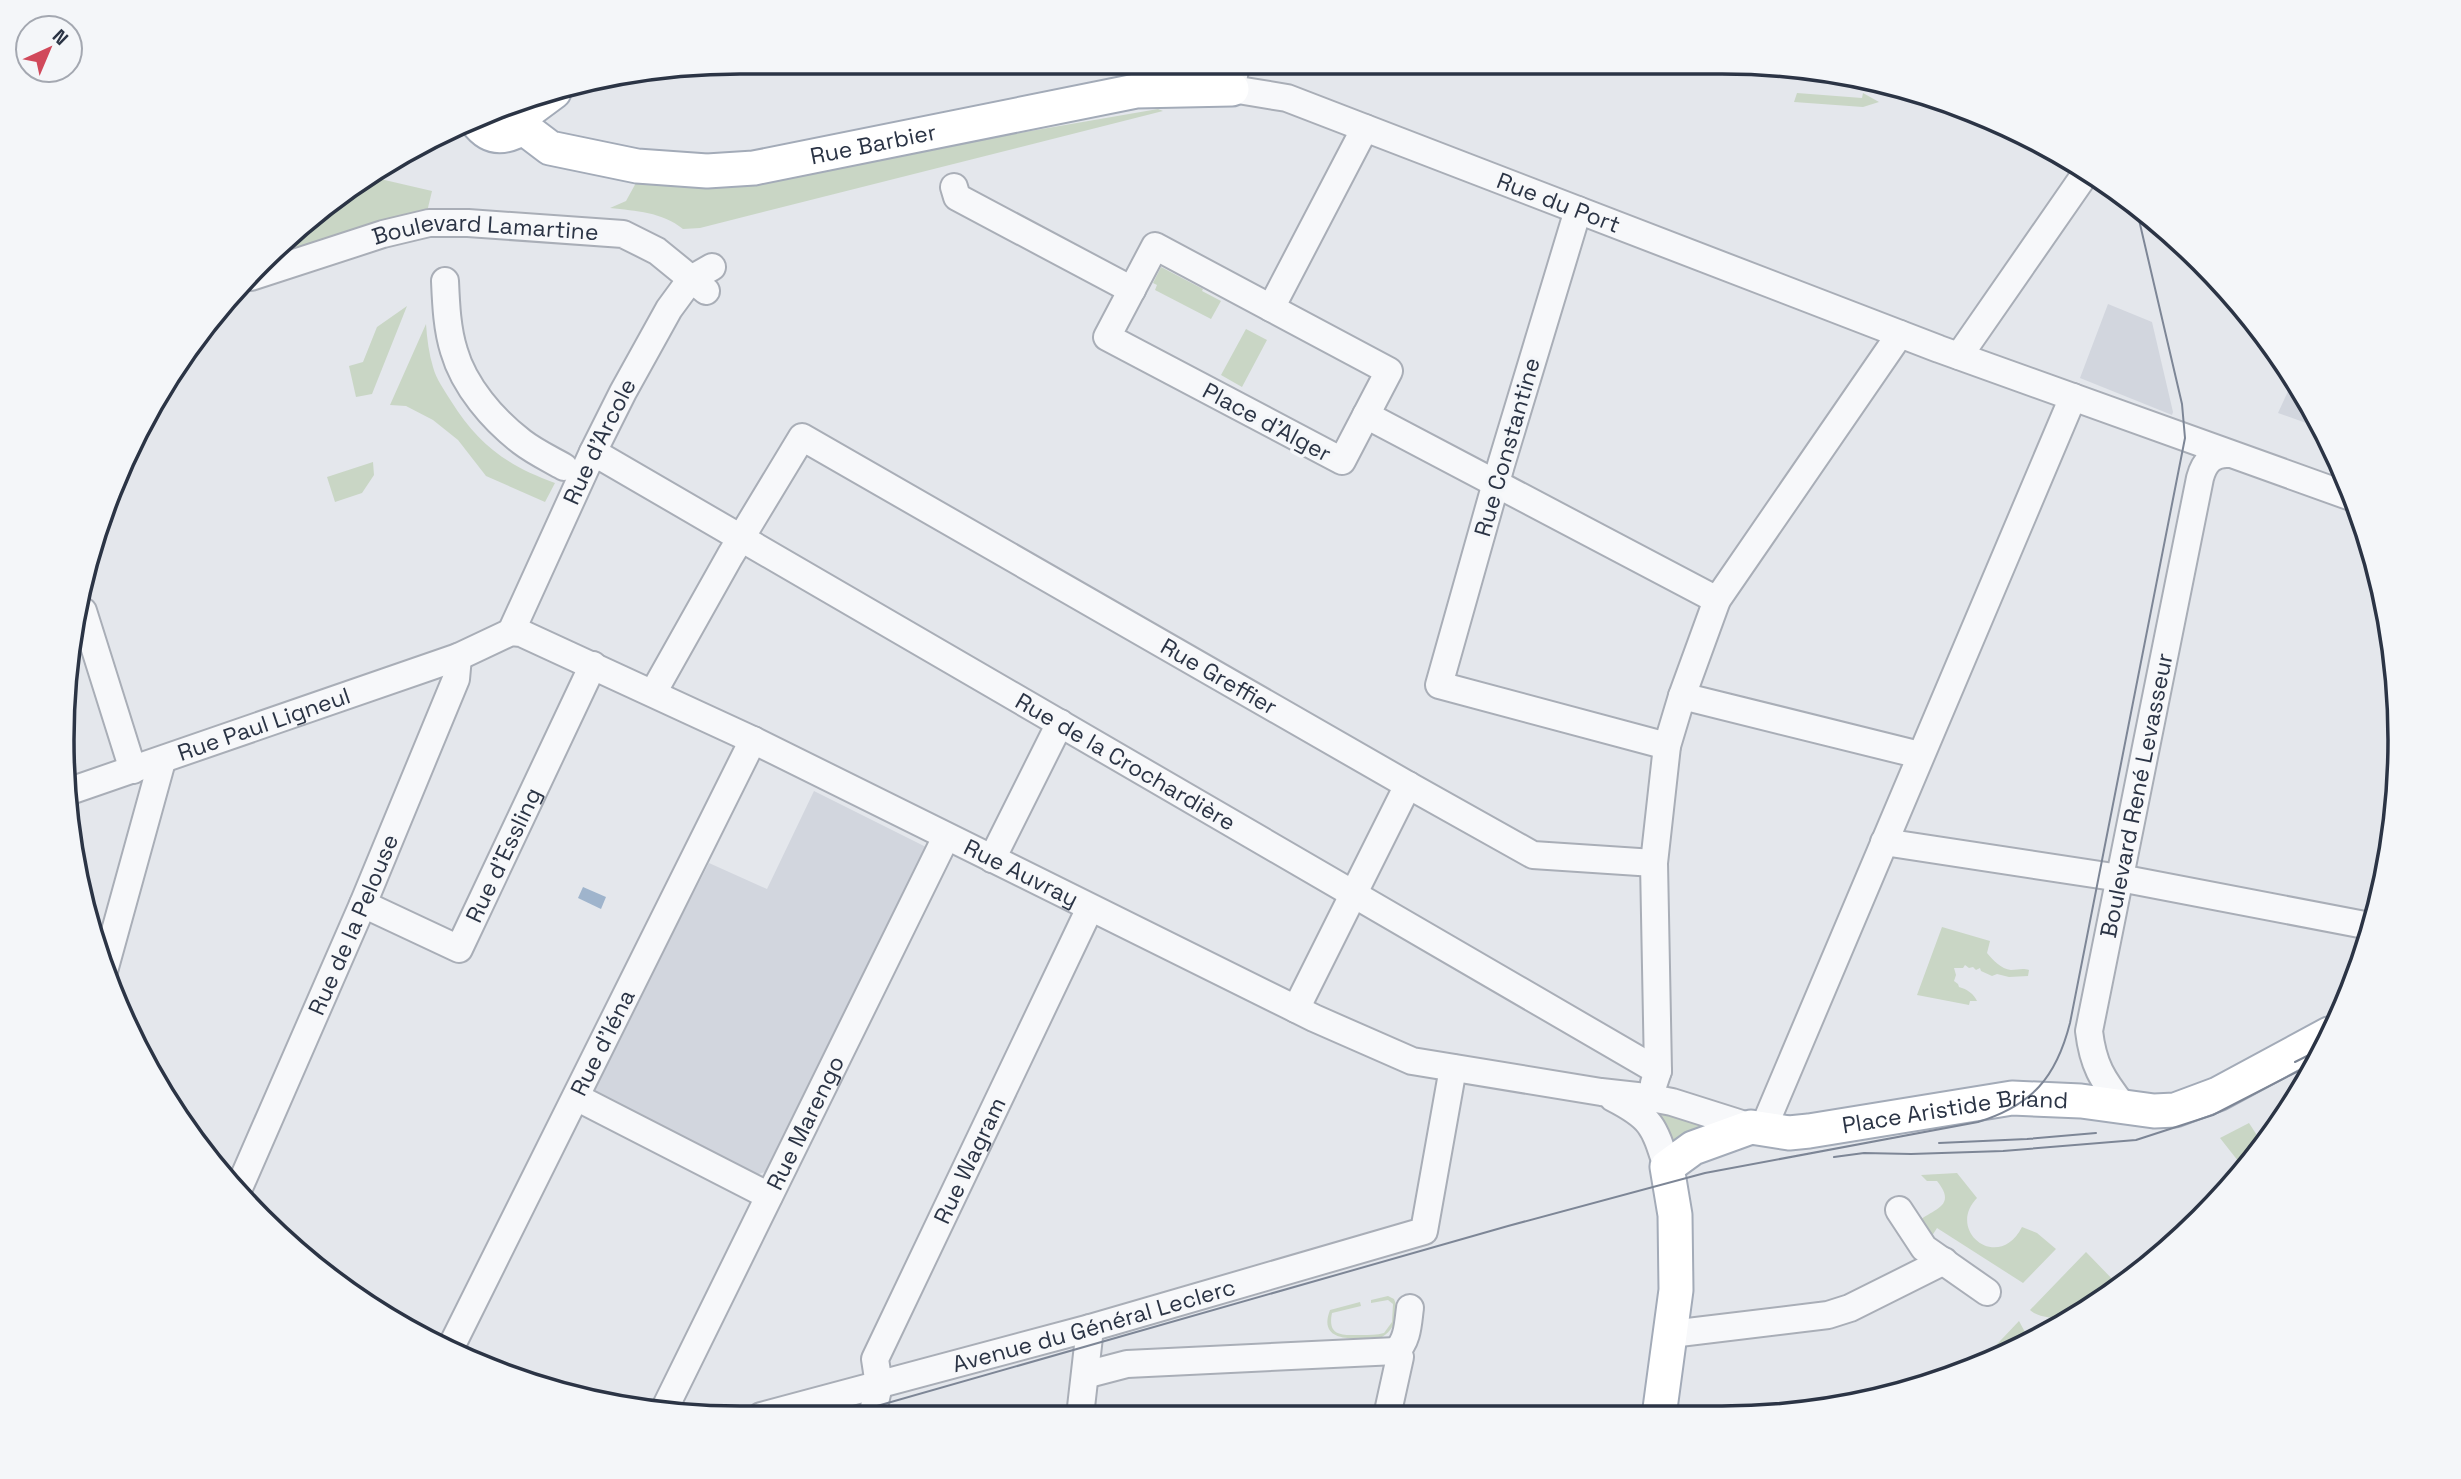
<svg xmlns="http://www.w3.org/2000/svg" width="2461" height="1479" font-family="'Space Grotesk',sans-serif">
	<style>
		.built { fill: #d2d6de }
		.green { fill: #c9d6c5 }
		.water { fill: #9fb4cc }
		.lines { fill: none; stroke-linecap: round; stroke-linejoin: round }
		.minor-casing { stroke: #a9aeb7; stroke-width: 30 }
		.major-casing { stroke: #a3abb8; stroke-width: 37 }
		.minor { stroke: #f7f8fa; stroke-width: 26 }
		.major { stroke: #fff; stroke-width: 33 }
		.tram { stroke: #7d8696; stroke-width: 2 }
		.labels { text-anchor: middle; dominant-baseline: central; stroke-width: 7; stroke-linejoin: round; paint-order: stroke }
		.street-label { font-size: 23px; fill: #2b3445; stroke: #f4f6f9 }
		.rim { fill: none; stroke: #2b3445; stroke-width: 3.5 }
	</style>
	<rect width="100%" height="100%" fill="#e4e7ec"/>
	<path class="built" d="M2108,304l44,18 21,90 -1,3 -92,-37z
		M2294,378l26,50 -42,-15z
		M814,791l114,57 -160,323 -12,4 -159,-80 -4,-10 77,-152 6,-6 33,-64 58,26z"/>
	<path class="green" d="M1797,93l65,5 1,-5 16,9 -16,5 -69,-5z
		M1158,109l5,2 -463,117 -17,1c-21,-17 -47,-18 -73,-21l16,-7 11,-20 33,5h40z
		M376,178l56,13 -6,25 -164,50 65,-65z
		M1161,267l42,22 -1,2 19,10 -10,18 -56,-29 2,-5 -4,-2z
		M407,306l-35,88 -16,3 -7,-31 14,-4 14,-35z
		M426,324c1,15 3,30 7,43 3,12 12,24 18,34 27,43 56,65 104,82l-10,19 -59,-26 -28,-36 -25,-20 -27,-14 -16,-1z
		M1246,329l21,11 -25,47 -21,-12z
		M373,462l1,13 -12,18 -27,9 -8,-25z
		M1942,927l48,14 -3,12c6,7 14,16 24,17 7,0 11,-2 18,0l-1,6 -19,1 -12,-3 -5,2 -11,-5 -1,-3 -4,2 -3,-3 -4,1 -4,-3 -2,3h-9l2,7 -2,6 4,3 1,3c8,2 15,7 18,14h-7l-1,4 -52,-10z
		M1670,1110l54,17 -53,26 -19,-41z
		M2249,1123l13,20 -20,23 -22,-28z
		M1957,1173l20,25c-32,33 22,75 45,29l15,6 19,16 -33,34 -86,-55 -7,11 -13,-16c13,-14 42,-15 20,-42h-10l-6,-6z
		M2086,1252l32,33c-13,10 -26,22 -41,30 -10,5 -38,4 -47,-5z
		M1388,1296l6,3c6,14 1,31 -12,38 -21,1 -66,9 -52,-27l30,-8 1,4 -29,7c-5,24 11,22 29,22 8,0 16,0 23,-2l8,-11 1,-18 -5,-4 -17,3v-3z
		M2019,1321l7,13v7l-43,18z"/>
	<path class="water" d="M583,887l23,10 -5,12 -23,-11z"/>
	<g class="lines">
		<g class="minor-casing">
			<g id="minor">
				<path id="s1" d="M1177,62l55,27 55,9 652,251 415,149"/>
				<path d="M1232,89l4,-27"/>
				<path d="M954,187l3,10 175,93"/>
				<path d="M1578,210l-77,255 -62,220 228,61"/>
				<path d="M1155,246l234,125 -47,90 -235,-124z"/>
				<path id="s2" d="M251,277l132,-43 46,-11h39l155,11 34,17 49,40"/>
				<path d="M445,281c1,23 2,48 9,70 10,35 39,69 68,91 13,10 28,17 42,25"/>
				<path d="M1271,308l94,-180"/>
				<path d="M1959,356l129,-186"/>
				<path d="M1366,415l351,185"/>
				<path id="s3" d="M593,452l1065,619"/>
				<path d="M83,611l50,159"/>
				<path id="s4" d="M511,632l82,-180 30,-60 46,-83 22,-30 21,-12"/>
				<path id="s5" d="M653,693l77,-137 72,-119 606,348 125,70 121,8"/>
				<path d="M1682,696l238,59"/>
				<path id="s6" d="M70,791l388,-134 53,-25 10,1 232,107 561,278 98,43 189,31 45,5 26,5 79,25"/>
				<path d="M1884,842l236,36 250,48"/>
				<path d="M992,859l68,-136"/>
				<path id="s7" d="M363,904l96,45 134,-284"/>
				<path d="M104,971l58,-210"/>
				<path d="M1296,1009l112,-224"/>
				<path d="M1654,1083l4,-12 -4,-208 13,-117 15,-50 35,-96 183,-266"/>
				<path d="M576,1097l193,99"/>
				<path d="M1613,1098c39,20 41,28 54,69"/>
				<path id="s8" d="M2123,1106c-21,-27 -30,-41 -34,-75l111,-553c4,-15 12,-25 29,-24"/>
				<path d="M1763,1129l310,-732"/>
				<path id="s9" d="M239,1188l124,-284 93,-225 2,-22"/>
				<path d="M1899,1210l25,38 63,44"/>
				<path d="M1671,1334l157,-19 22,-7 94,-47"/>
				<path id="s10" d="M451,1347l302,-607"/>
				<path d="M1396,1351c12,-10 12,-29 14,-43"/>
				<path d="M1085,1375l42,-11 269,-13"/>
				<path id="s11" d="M664,1410l282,-573"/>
				<path id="s12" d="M761,1416l329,-88 334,-97 29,-163"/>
				<path id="s13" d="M872,1416l7,-31 -4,-26 215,-451"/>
				<path d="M1080,1416l10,-88"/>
				<path d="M1387,1416l13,-59 -4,-6"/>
			</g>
		</g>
		<g class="major-casing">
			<g id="major">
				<path d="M527,112l27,-20"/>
				<path d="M476,121c11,15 23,18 39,11 11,-10 15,-21 8,-35"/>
				<path id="s14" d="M521,126l29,22 87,18 70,5 47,-3 382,-77 96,-2"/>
				<path id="s15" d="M1659,1416l17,-126 -1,-75 -8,-48 26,-19 58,-21 38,6 20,-2 203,-33 69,3 73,10 21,-1 43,-16 111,-60"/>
			</g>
		</g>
		<use href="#minor" class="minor"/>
		<use href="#major" class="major"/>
		<path class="tram" d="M2295,1062l26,-13
			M1939,1143l88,-4 69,-6
			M1834,1157l30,-4 47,1 92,-3 133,-11 77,-25 101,-52
			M842,1416l666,-190 197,-53 273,-51c54,-17 78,-44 92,-99l115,-585 -3,-34 -46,-197"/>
	</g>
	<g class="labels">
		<g class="street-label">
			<text stroke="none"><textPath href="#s14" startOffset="364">Rue Barbier</textPath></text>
			<text stroke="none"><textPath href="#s1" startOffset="408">Rue du Port</textPath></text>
			<text stroke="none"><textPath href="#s2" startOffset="242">Boulevard Lamartine</textPath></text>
			<text transform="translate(1267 422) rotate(28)">Place d'Alger</text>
			<text stroke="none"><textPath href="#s4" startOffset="210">Rue d'Arcole</textPath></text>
			<text transform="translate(1507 447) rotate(-74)">Rue Constantine</text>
			<text stroke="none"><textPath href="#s5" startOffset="777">Rue Greffier</textPath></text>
			<text stroke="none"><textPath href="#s6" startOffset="205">Rue Paul Ligneul</textPath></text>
			<text stroke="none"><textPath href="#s3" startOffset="616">Rue de la Crochardière</textPath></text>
			<text stroke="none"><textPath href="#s8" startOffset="324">Boulevard René Levasseur</textPath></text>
			<text stroke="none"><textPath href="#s7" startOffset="210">Rue d'Essling</textPath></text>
			<text stroke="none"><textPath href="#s6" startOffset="1034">Rue Auvray</textPath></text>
			<text stroke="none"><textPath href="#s9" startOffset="287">Rue de la Pelouse</textPath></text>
			<text stroke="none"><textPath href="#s10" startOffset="340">Rue d'Iéna</textPath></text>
			<text stroke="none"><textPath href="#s15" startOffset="551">Place Aristide Briand</textPath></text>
			<text stroke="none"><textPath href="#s11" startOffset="320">Rue Marengo</textPath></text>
			<text stroke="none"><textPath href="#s13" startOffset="278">Rue Wagram</textPath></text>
			<text stroke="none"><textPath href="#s12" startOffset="345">Avenue du Général Leclerc</textPath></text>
		</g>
	</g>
	<path d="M0 0H2461V1479H0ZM740 74H1722A666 666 0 0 1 2388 740V740A666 666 0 0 1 1722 1406H740A666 666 0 0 1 74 740V740A666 666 0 0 1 740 74Z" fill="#f4f6f9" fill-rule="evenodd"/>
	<path class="rim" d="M740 74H1722A666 666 0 0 1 2388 740V740A666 666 0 0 1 1722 1406H740A666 666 0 0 1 74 740V740A666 666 0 0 1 740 74Z"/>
	<g transform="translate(49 49) rotate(44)"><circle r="33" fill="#f4f6f9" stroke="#a4a8b1" stroke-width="2"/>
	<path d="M0-5L12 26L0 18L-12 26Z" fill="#d1495b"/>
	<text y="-10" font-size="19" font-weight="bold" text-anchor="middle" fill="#2b3445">N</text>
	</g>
</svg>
